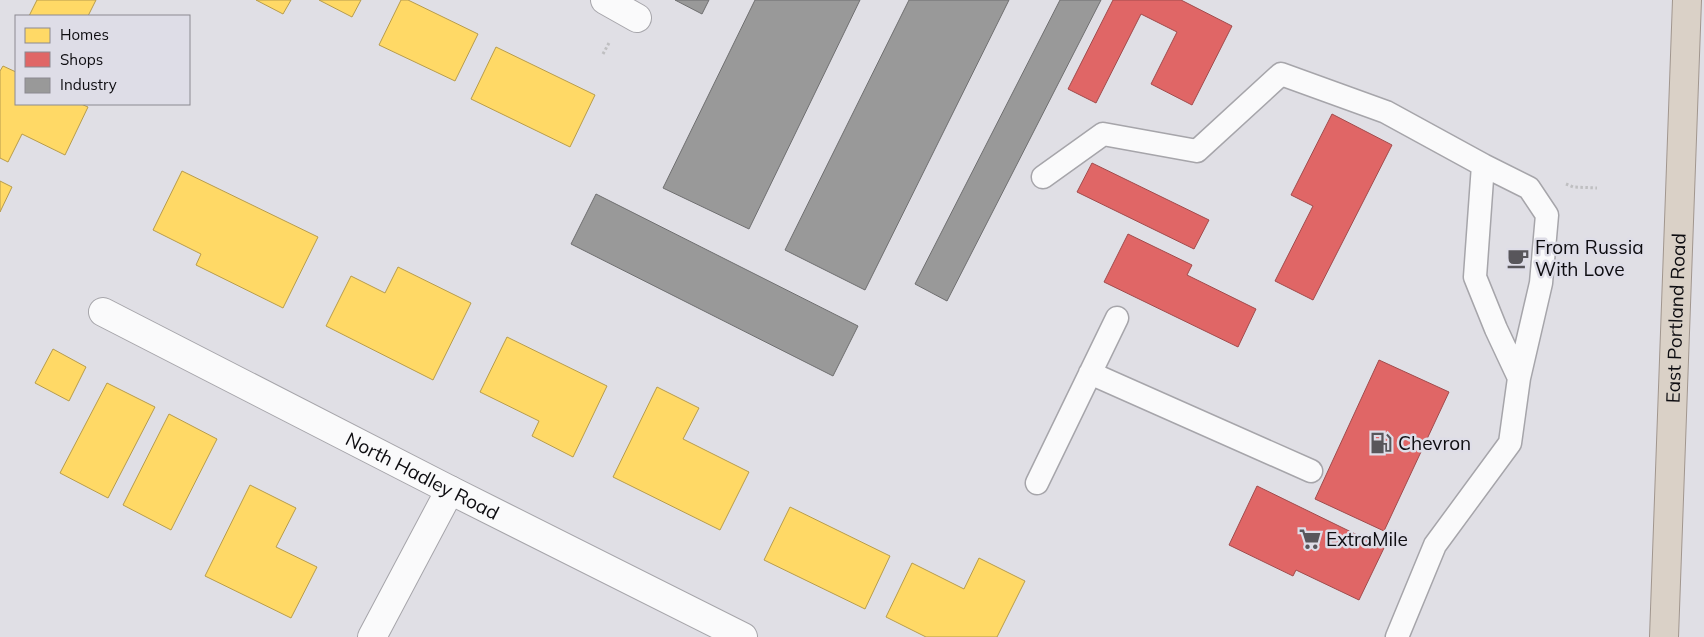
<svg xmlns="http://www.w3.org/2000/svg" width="1704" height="637" font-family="Mulish,sans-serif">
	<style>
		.homes { fill: #ffd966; stroke: #b79c4c }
		.shops { fill: #e06666; stroke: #a14b4c }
		.industry { fill: #999; stroke: #6f6f70 }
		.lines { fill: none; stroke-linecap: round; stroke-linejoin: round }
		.lane-casing { stroke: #a6a5aa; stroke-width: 25 }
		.street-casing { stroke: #a6a5aa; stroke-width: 30 }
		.highway-casing { stroke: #a1968e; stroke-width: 30 }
		.path { stroke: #bfbfc1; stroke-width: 3; stroke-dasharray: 2.5 2.5; stroke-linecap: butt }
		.lane { stroke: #fafafb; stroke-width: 22 }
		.street { stroke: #fafafb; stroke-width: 28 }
		.highway { stroke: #dad1c7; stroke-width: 28 }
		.labels { text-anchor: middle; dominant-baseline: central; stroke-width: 5; stroke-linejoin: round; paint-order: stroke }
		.poi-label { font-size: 19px; fill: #0e0d11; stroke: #dedde7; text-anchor: start }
		.street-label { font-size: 19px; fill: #0e0d11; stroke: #dedde7 }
	</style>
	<rect width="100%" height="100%" fill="#e0dfe5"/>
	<path class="homes" d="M37,0h59l-8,16h-59z
		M256,0h35l-8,14z
		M319,0h42l-9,17z
		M401,0h7l70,34 -23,47 -76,-36z
		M496,47l99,48 -25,52 -99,-48z
		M3,66l13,6v32h65l7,3 -23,48 -43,-21 -14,28 -8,-4v-87z
		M182,171l136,66 -35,71 -87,-43 5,-11 -48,-24z
		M0,181l12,6 -12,25z
		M398,267l73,36 -38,77 -107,-54 25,-50 34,17z
		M507,337l100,49 -34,71 -41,-21 7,-15 -59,-29z
		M53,349l33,18 -17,34 -34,-18z
		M107,383l48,24 -47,91 -48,-25z
		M657,387l42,21 -16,31 66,33 -29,58 -107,-53z
		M169,414l48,25 -46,91 -48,-25z
		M250,485l46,23 -20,39 41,20 -26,51 -86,-42z
		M790,507l100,49 -25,53 -101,-49z
		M979,558l46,23 -28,56h-71l-40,-20 26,-54 52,26z"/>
	<path class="shops" d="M1113,0h68l51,26 -40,79 -41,-21 26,-52 -36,-18 -45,89 -28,-14z
		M1332,114l60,31 -79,155 -38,-19 38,-75 -22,-11z
		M1092,163l117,57 -15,29 -117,-57z
		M1128,234l64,31 -5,10 69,34 -18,38 -134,-65z
		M1379,360l70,32 -65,139 -69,-32z
		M1257,486l127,62 -25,52 -63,-30 -3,6 -64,-31z"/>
	<path class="industry" d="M675,0h34l-7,14z
		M755,0h105l-111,229 -86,-41z
		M909,0h100l-144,290 -80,-40z
		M1060,0h41l-154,301 -32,-17z
		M596,194l262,132 -25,50 -262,-132z"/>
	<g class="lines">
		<g class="lane-casing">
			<path id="lane" d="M1483,165l46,23 18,27 -6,68 -22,95
				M1043,177l60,-43 94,17 84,-77 105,38 97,53 -8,112 21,52 23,49 -9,65 -75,102 -38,92
				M1090,373l221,98
				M1037,483l80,-165"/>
		</g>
		<g class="street-casing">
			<g id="street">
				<path d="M605,0l32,18"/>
				<path id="s1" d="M103,312l347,178 293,147"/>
				<path d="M372,637l78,-147"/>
			</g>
		</g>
		<g class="highway-casing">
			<g id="highway">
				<path id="s2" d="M1664,637l23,-637"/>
			</g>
		</g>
		<path class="path" d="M603,54l7,-13
			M1566,184l7,3 24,1"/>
		<use href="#lane" class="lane"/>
		<use href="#street" class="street"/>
		<use href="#highway" class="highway"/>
	</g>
	<defs>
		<g id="cafe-bare" transform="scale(1.725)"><path d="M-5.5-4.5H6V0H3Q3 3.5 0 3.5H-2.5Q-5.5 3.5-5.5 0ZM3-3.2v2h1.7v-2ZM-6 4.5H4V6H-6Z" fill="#58565b" stroke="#dedde7" stroke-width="2.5" paint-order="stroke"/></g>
		<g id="fuel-bare" transform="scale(1.725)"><path d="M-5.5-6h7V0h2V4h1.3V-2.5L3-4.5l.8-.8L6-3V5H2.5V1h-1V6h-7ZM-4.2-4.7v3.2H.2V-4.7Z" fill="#58565b" stroke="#dedde7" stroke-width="2.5" paint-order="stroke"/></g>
		<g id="supermarket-bare" transform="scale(1.725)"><path d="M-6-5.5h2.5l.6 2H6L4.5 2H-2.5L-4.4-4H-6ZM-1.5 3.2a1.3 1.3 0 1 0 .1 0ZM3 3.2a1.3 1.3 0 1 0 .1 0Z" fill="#58565b" stroke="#dedde7" stroke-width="2.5" paint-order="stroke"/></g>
	</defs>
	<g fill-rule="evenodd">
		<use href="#cafe-bare" x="1518" y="258"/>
		<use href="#fuel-bare" x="1381" y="443"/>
		<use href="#supermarket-bare" x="1310" y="539"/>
	</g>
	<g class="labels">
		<g class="poi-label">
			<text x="1535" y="247">From Russia<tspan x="1535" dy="22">With Love</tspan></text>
			<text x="1398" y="443">Chevron</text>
			<text x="1326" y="539">ExtraMile</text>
		</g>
		<g class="street-label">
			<text stroke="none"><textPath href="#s2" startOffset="319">East Portland Road</textPath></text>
			<text stroke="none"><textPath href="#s1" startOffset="359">North Hadley Road</textPath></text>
		</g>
	</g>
	<rect x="15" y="15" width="175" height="90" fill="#dedde7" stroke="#8b8a91"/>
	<rect x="25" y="28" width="25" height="15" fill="#ffd966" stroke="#8b8a91"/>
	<text x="60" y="40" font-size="15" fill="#0e0d11">Homes</text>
	<rect x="25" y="52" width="25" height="15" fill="#e06666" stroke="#8b8a91"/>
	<text x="60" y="65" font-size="15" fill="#0e0d11">Shops</text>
	<rect x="25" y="78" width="25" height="15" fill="#999999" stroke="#8b8a91"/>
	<text x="60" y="90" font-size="15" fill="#0e0d11">Industry</text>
</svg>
